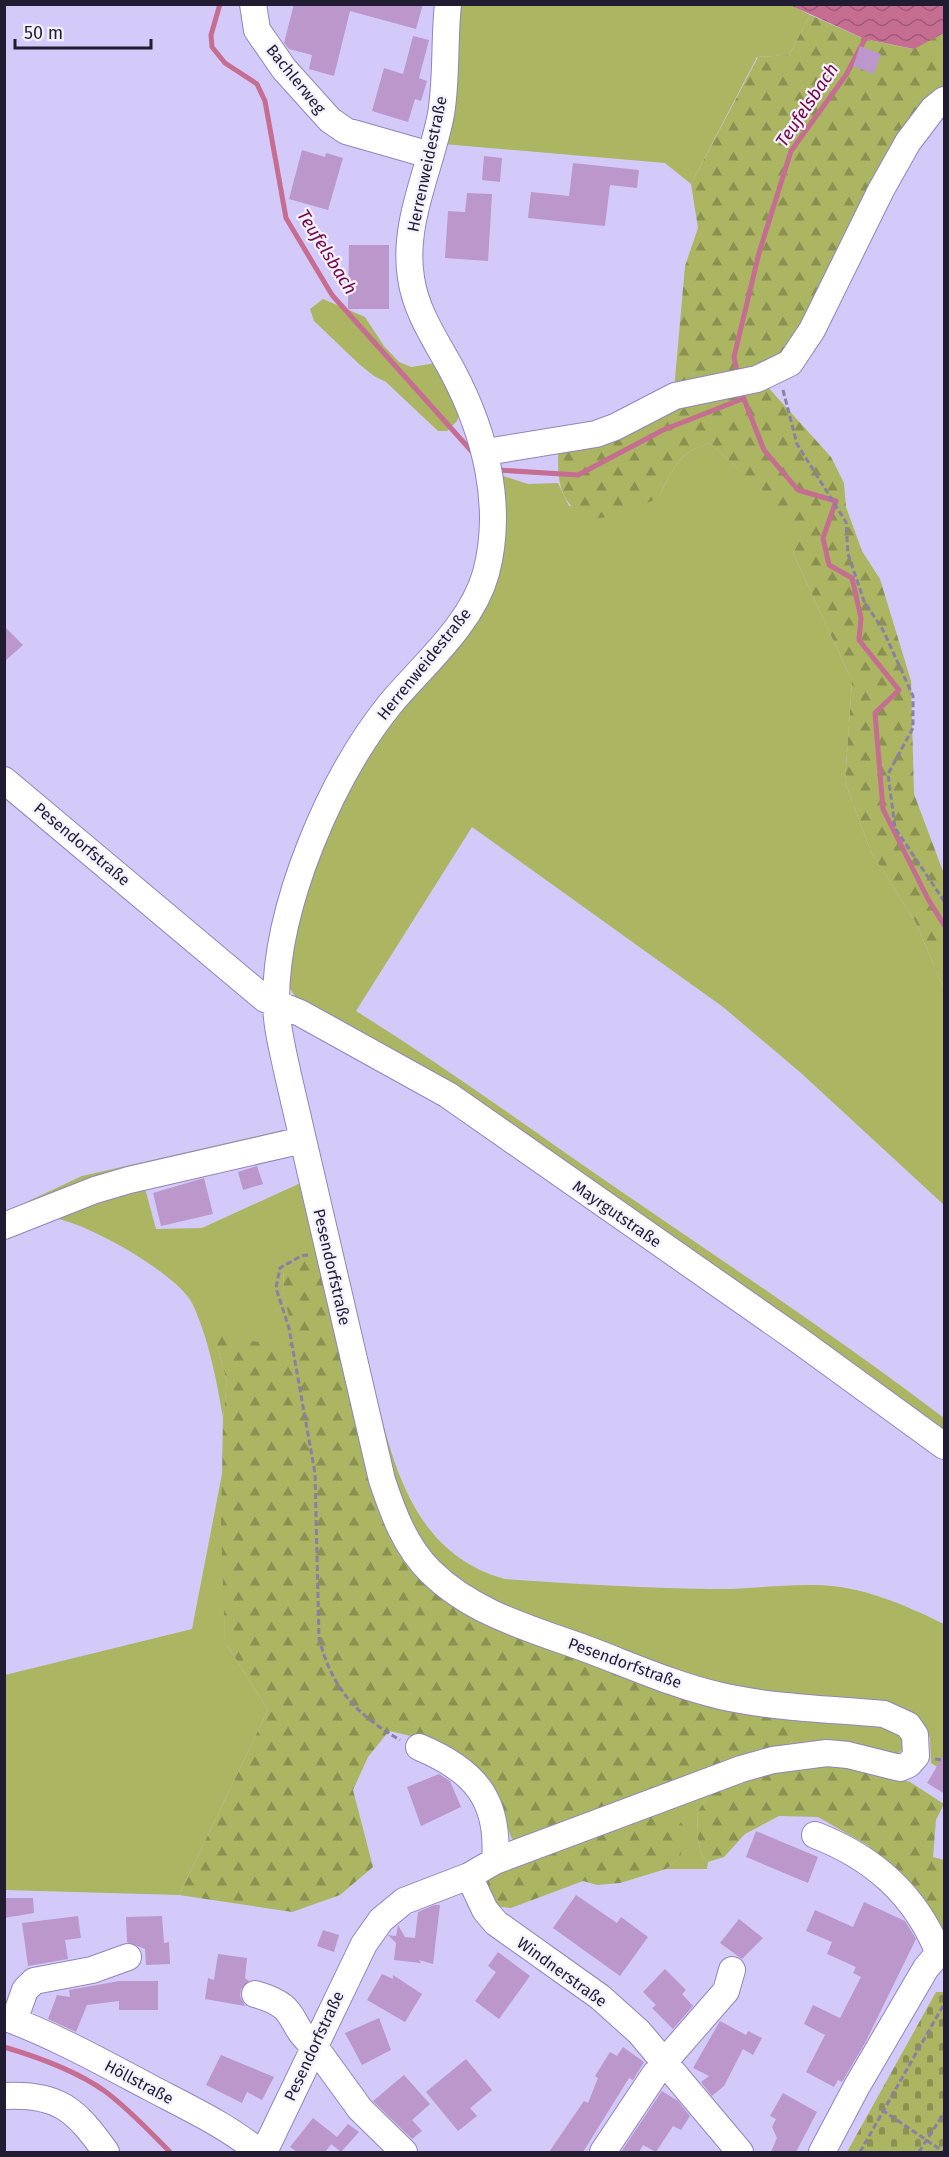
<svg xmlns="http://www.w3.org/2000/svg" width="949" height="2157" font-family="'Fira Sans',sans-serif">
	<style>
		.grass { fill: #abb562 }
		.forest { fill: url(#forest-firs) }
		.cemetery { fill: url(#cemetery-stones) }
		.water { fill: url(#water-waves) }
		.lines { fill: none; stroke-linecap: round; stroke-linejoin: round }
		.stream { stroke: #c66e92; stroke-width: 5 }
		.building { fill: #bb97cb }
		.minor-casing { stroke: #9284bc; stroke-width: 28 }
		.path { stroke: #8980a5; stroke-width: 3; stroke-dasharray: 6 3; stroke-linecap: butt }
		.minor { stroke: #fff; stroke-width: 26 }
		.labels { text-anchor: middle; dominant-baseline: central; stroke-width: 4.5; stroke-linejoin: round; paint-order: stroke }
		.street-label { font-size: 16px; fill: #221c32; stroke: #f3f1fd }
		.water-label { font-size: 18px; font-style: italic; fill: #770745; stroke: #f3f1fd }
	</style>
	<defs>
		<pattern id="forest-firs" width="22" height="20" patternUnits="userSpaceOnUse" patternTransform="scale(1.5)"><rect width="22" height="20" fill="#abb562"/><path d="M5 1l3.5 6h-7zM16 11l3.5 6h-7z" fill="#8b9251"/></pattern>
		<pattern id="cemetery-stones" width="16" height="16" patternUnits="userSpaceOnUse" patternTransform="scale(1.5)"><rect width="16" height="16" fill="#abb562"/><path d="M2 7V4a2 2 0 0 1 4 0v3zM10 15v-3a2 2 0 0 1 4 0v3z" fill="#8b9251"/></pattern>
		<pattern id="water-waves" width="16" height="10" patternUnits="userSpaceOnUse" patternTransform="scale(1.5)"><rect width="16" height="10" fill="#c66e92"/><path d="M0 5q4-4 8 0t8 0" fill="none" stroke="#a05a78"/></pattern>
	</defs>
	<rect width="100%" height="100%" fill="#d4cafa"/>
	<path class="grass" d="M790,4l20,11 -21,40 -32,2 -66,127 -26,-21 -222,-19 16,-139z
		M323,299l42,18 19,29 15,16 12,5 25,-4 23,51 -2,7 -10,10h-9l-52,-49 -12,-6 -15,-12 -45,-43 -4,-12z
		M710,443l95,87 -12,23 59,128 -7,101 26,70 45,71 28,66v216l-143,-132 -78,-66 -251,-180 -116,184c91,57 177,120 266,181 108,74 218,147 322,226v22l-648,-442 -10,-16v-23l29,-102 51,-104 112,-144 19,-135 31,10 30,-1 11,23 90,-9c13,-27 20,-46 51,-54z
		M283,1130l-2,22 -138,29 13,48 46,-1 103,-47 16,74 -37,14 -1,23 13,49 -11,6 -68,-2 10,37 -4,36c-6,-37 -15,-82 -31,-115 -15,-30 -116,-88 -149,-86 -12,1 -27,11 -38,15v-20l77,-36z
		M377,1398c18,78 43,158 128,181 69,5 137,9 205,10 35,1 70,-5 105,-4 45,0 90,20 129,39v147l-13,-8 -1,-25 -10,-17 -190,-34 -91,-27 -132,-49 -50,-26 -39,-47 -26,-52z
		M222,1474l3,168 43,68 -89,185 -174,-5v-215l187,-46z
		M695,1698l188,24 20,12 1,14 -9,8 -75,-12 -32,1 6,-5z
		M709,1795l-11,16 -1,23 4,20 7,8 -1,7h-41l14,-11 -19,-45z"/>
	<path class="forest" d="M810,15l55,24 48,10 31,-16v55l-161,274 -109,28 11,-124 13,-38 -7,-44 67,-127 31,-2z
		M765,384l66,73 13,26 2,24 16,44 18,28 31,102 3,113 30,80v115l-28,-66 -45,-71 -26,-70 7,-101 -59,-128 11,-23 -94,-87c-31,8 -38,27 -51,54l-33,17 -40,6c-28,-23 -28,-36 -28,-71l107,-42z
		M321,1255l74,286c26,42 41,56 84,79l303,98 11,6 3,8 -2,8 -15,11 -266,91c-30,-81 -38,-92 -124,-111l-21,26 -15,33 20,77 -33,28 -48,17 -113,-17 89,-185 -43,-68 -4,-116 2,-108 4,-36 -10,-37 3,-10 65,12 10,-6 -12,-49 1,-23 19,-12z
		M830,1763l60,12 20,7 34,22 -8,16 -3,37 11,3v74l-10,-3 -65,-85 -51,-29 -39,-1 -34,18 -21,23 -16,5 -7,-8 -4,-20 1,-23 11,-16 65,-26z
		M661,1813c13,2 19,6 25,17l-6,28 -14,11 -46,14 -23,2 -14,-4 -72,27 -17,-2 -8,-13 1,-11 12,-9z"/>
	<path class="cemetery" d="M936,1992h8v160h-97z"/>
	<path class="water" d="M790,5h154v28l-30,16 -49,-10z"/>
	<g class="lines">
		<path class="stream" d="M220,4l-9,31 1,12 13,16 32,21 8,17 21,117 46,77 143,160
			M738,377l-4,-20 25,-104 32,-102 55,-76 19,-36
			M740,389l24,61 34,40 38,11 -13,37 6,27 23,13 9,40 -2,22 40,50 -24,23 8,96 45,90 16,26
			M498,470l80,5 85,-45 79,-31
			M4,2047c34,10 73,24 102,45 24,18 43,39 64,60"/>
	</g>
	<path class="building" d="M294,4h129l-7,25 -66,-18 -16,65 -25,-7 3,-14 -23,-6 -5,-6z
		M413,36l16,4 -10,38 8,3 -6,20 -6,-2 -7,23 -36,-11 12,-43 19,6z
		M860,46l21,8 -7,20 -21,-8z
		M302,150l23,7 1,-4 17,5 -15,52 -39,-11z
		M484,156l18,2 -2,24 -18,-2z
		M573,163l66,7 -2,18 -27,-3 -5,41 -77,-8 3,-26 38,4z
		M467,193l25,1 -4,67 -43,-3 3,-47 17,1z
		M349,245h40v64h-41z
		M4,626l19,19 -19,17z
		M257,1166l6,18 -20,6 -5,-18z
		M204,1178l9,36 -52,12 -8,-33z
		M945,1753v41l-18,-11z
		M439,1774l11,7 11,26 -40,19 -14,-39z
		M756,1831l62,26 -10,26 -62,-26z
		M576,1895l41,28 4,-6 27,20 -28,39 -67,-48z
		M4,1898h29l1,15 -30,5z
		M864,1902l41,19 11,18 -51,104 -23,39 -4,-2 -4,7 -28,-15 19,-37 -21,-11 9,-19 27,13 21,-41 -8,-4 3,-6 -29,-13 5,-12 -26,-11 9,-21 38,17z
		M434,1905h6l-7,59 -14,-4 2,3 -27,-3 2,-17 -8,-8 8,1 2,-11 7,12 10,1 3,-26z
		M78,1916l3,22 -16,2 3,19 -40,7 -6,-43z
		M162,1916l2,27 5,-1 1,22 -24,1 -1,-16 -18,-7 -1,-25z
		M739,1919l24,19 -21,21 -22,-16z
		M323,1930l16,5 -5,17 -17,-6z
		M498,1952l32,24 -31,43 -24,-18 21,-29 -8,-6z
		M218,1954l29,4 -2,20 4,3 -8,8 -1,7 5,10 -40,-7 3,-21 6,2z
		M665,1969l21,21 -4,4 11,12 -20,23 -21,-21 4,-3 -13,-13z
		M382,1974l11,5v-4l29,19 -17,28 -38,-22z
		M119,1981h39v29h-39v-9l-32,4 -11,27 -28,-13 9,-24 13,2 -1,-7z
		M379,2018l12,32 -29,15 -17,-32z
		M720,2021l26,14 2,-4 14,7 -9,17 -10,-6 -19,37 -12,10 -11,-14 8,-6 -16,-8z
		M623,2047l21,15 -11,18 -4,-2 -46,74h-34l35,-51 4,2 10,-25 -3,-2 15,-24 7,4z
		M221,2055l53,22 -12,23 -15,-8 -5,11 -36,-18z
		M466,2059l26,31 -22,18 7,8 -19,15 -32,-39z
		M404,2075l26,29 -18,16 10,11 -10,8 -39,-38z
		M662,2091l16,10 12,15 -9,14 -8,-4 -17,26 -13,-7 -4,7h-18z
		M783,2093l34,19 -21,40h-25l6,-14 -5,-11 4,-8 -6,-3z
		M313,2118l24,19 -12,15h-28l-7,-5z
		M348,2124l11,8 -18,20 -10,-8z"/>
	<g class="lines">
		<g class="minor-casing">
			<path id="minor" d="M253,4l4,26 27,39 46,51 16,11 84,24
				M486,452l110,-18 19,-7 60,-31 82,-17 33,-16 22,-33 69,-140 27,-48 25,-33 11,-9
				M4,780l261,219 35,14 148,82 349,244 147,107
				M4,1226l91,-36 34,-10 174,-40
				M419,1747c55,23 81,52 76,114
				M815,1835c57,22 99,58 123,116
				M469,1876l16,34 11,13 104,74 39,35 101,120
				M255,1994c47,13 30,29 60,53l45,62 44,43
				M4,2017c51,19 98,45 145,70 38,20 77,38 110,65
				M14,2021l11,-31 9,-9 58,-11 36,-13
				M665,2061l61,-70 6,-21
				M4,2096c55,-3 72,14 102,56
				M264,2152l100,-208 17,-24 23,-19 65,-25 26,-15 246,-92 32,-9 54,-7 21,2 52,13 9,-4 7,-8 -1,-21 -7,-10 -24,-11c-54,-5 -110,-6 -163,-18 -44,-10 -87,-29 -129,-45 -56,-21 -118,-36 -162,-80 -25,-25 -37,-58 -48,-91l-94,-405c-5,-24 -12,-49 -12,-74 0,-96 55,-224 115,-298 33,-39 81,-79 95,-130 18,-68 -1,-140 -33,-201 -16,-30 -37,-59 -42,-94 -9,-56 20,-110 30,-164 6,-36 3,-73 7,-110
				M603,2152l52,-78
				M822,2152l35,-66 69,-118 18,-21"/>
		</g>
		<path class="path" d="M783,390l14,54 49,78 2,32 16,47 19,29 30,66v32l-25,46 7,54 49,73
			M308,1255l-7,1 -21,12 -4,20 13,40 26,145 4,165c13,51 37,76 81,102
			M935,1759l9,1
			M882,2110l62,42
			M860,2152l84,-148
			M919,2152l25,-39"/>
		<use href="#minor" class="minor"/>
	</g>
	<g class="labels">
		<g class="street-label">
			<text transform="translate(296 79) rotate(51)">Bachlerweg</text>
			<text transform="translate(427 164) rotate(-78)">Herrenweidestraße</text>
			<text transform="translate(424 664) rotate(-51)">Herrenweidestraße</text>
			<text transform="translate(82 844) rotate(40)">Pesendorfstraße</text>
			<text transform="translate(617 1214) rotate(35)">Mayrgutstraße</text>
			<text transform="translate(332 1267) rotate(77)">Pesendorfstraße</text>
			<text transform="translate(625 1663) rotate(20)">Pesendorfstraße</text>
			<text transform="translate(562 1972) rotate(36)">Windnerstraße</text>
			<text transform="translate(314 2046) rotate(-65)">Pesendorfstraße</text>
			<text transform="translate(139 2082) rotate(28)">Höllstraße</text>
		</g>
		<g class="water-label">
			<text transform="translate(807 105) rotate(-56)">Teufelsbach</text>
			<text transform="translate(327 252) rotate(58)">Teufelsbach</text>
		</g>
	</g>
	<rect width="949" height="2157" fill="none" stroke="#221c32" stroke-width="12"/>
	<path d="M15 39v9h136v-9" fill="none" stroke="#221c32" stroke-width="3"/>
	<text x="24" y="39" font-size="18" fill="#221c32" stroke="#f3f1fd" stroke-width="4.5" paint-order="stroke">50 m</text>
</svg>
